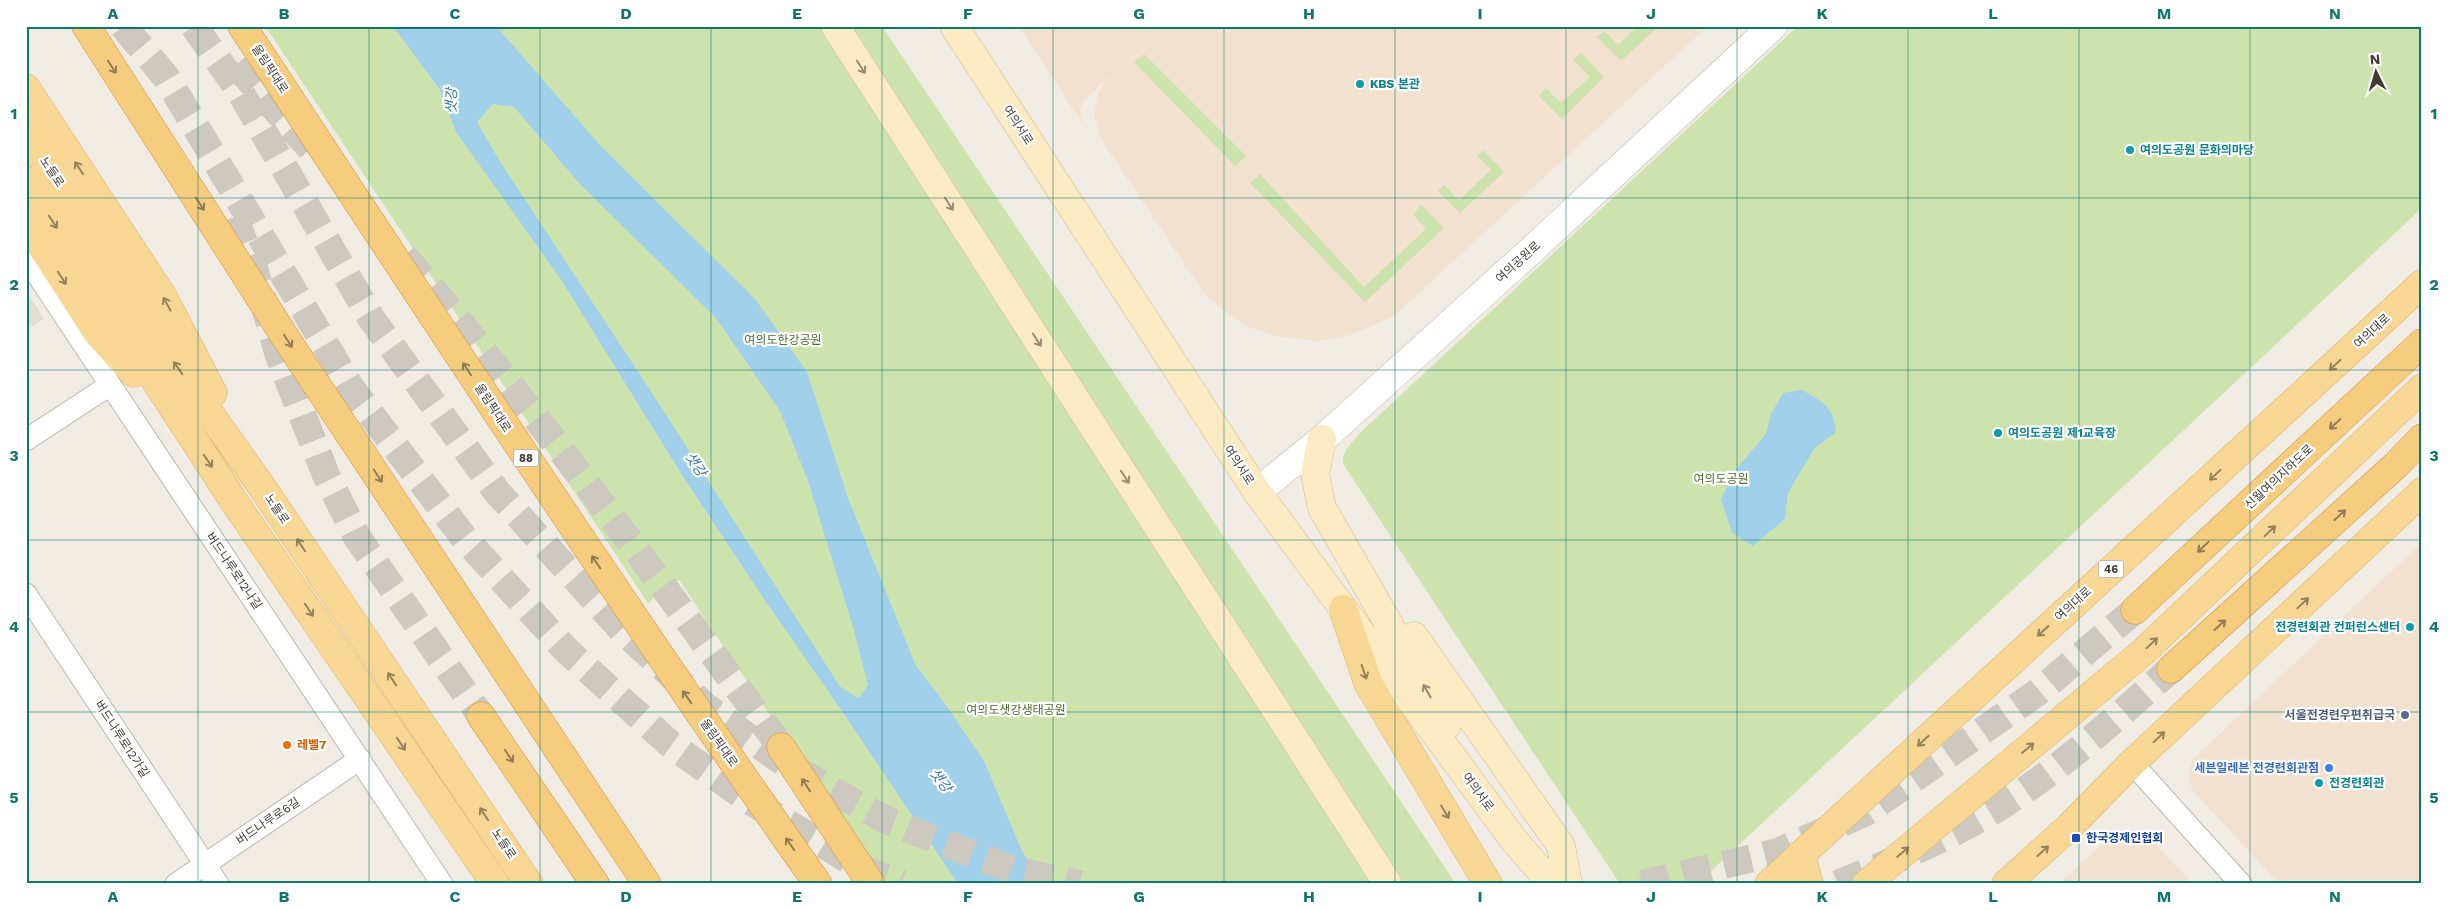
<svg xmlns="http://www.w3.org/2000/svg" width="2448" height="910" font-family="'Work Sans','Noto Sans KR',sans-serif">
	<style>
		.residential { fill: #e4ddd1 }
		.commercial { fill: #f2e1ce }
		.green { fill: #cde3ad }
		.water { fill: #a1d0eb; fill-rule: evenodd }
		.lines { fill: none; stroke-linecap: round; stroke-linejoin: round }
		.stream { stroke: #a1d0eb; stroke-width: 6 }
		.trunk-tunnel { stroke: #cdc9c0; stroke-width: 28; stroke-dasharray: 28 14; stroke-linecap: butt }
		.minor-casing { stroke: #beb6a9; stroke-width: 23 }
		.tertiary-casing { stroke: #beb6a9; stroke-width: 29 }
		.secondary-casing { stroke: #cebc95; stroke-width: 29 }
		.primary-casing { stroke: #dbb266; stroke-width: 29 }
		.trunk-casing { stroke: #d3933a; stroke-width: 29 }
		.minor { stroke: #fff; stroke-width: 21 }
		.tertiary { stroke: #fff; stroke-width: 28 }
		.secondary { stroke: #fbeac2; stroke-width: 28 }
		.primary { stroke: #f8d794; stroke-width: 28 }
		.trunk { stroke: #f6cc7e; stroke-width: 28 }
		.oneway { stroke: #927c55 }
		.oneway2 { stroke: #958a74 }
		.oneway3 { stroke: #93815f }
		.grid { fill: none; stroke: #0f766e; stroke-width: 1; stroke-opacity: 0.55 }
		.culture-dot { fill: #0f9aa8; stroke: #fff; stroke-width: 2 }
		.service-dot { fill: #5c6f8a; stroke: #fff; stroke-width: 2 }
		.food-dot { fill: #e8710a; stroke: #fff; stroke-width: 2 }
		.shop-dot { fill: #3f7fe0; stroke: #fff; stroke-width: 2 }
		.transit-dot { fill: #1a4fb4; stroke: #fff; stroke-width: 2 }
		.labels { text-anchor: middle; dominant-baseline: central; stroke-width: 4.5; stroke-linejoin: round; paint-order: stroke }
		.shield { fill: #fff; stroke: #7a7671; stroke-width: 1 }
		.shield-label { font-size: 11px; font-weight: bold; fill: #413b34 }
		.street-label { font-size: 12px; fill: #413b34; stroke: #fff }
		.culture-label { font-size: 12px; font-weight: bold; fill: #0d838f; stroke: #fff; text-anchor: start }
		.park-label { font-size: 12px; fill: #486f2b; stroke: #fff }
		.service-label { font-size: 12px; font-weight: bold; fill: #4e5e75; stroke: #fff; text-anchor: end }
		.food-label { font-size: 12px; font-weight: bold; fill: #c56008; stroke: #fff; text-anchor: start }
		.shop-label { font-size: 12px; font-weight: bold; fill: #366cbe; stroke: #fff; text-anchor: end }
		.transit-label { font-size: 12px; font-weight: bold; fill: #164399; stroke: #fff; text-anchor: start }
		.water-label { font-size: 14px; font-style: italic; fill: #347ba6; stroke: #fff }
		.neatline { fill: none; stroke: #0f766e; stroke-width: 2 }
		.grid-label { font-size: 16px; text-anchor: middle; font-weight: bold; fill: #0f766e }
	</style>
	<rect width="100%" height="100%" fill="#f0ece3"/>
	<path class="residential" d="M26,290l18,29 -18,11z"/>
	<path class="commercial" d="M1019,26h689l-315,291 -43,18 -32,6 -42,-5 -29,-10 -16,-10 -26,-21 -105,-157 -6,-24 5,-22 9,-15 -25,25 -3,10 3,13z
		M2422,545v339h-143l-86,-93 -5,-18 4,-13 224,-212z
		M2126,830l13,1 9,5 45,48h-134l54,-50z"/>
	<path class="green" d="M265,26h617l574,858h-573l-204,-304 -31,23z
		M1638,26h21l-38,35 -24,-24 8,-6 13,14z
		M1798,26h624v182l-725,676h-77l-277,-420c-2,-13 11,-23 19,-33z
		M1581,53l23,24 -42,42 -23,-23 7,-8 15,15 29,-26 -17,-17z
		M1144,54l102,102 -11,10 -101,-104z
		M1483,150l21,22 -44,41 -22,-22 6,-6 15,15 32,-30 -14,-14z
		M1260,174l104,113 62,-58 -13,-15 8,-9 23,23 -79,74 -115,-119z"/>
	<path class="water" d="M393,26h103l103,118 156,155 52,73 41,126 68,168 25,32 43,63 38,90 20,33h-84l-116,-173 -78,-112 -82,-124 -122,-197 -104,-146 -16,-42zM493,104l21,3 65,76 137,135 64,93 28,70 45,146 15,58 -8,12 -12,2 -194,-303 -155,-236 -22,-38z
		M1802,390c21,12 32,16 34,42l-22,17 -26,44 -3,26 -32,27 -21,-13 -11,-34 15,-30 30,-35 5,-20 12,-21z"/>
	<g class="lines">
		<path class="stream" d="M837,688l23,15"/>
		<path class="trunk-tunnel" d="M123,26l43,51 185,311 114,151 101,111 104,94 80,57 116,69 35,14
			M194,26l47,67 130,225 126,174 125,138 83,76 82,59 99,55 127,50 67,14
			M236,65l76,85
			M234,217l19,48 26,91 47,119 31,62 124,179
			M404,256c135,157 255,325 377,491
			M1642,884l136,-32 88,-40 172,-120 97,-82
			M1838,884c55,-23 111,-46 161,-77 63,-39 117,-89 172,-138"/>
		<g class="minor-casing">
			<path id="minor" d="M26,258l416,626
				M26,440l84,-55
				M26,594l192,290
				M2132,763l109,121
				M176,884l184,-125"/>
		</g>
		<g class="tertiary-casing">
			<path id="tertiary" d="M1257,492l69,-56 210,-190 237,-220"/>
		</g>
		<g class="secondary-casing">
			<path id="secondary" d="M835,26l553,858
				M954,26l303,466 256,347 39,45
				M1322,439l-7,35 7,34 125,217
				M1414,636l147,210 7,38"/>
		</g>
		<g class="primary-casing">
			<path id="primary" d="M26,88l137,209 50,96
				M26,133l148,230 88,124 267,397
				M26,181l207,319 262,384
				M26,222l71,110 37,41
				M1343,609l25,74 120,201
				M1801,854l8,30
				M1769,884c216,-201 436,-399 653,-600
				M1866,884l277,-232 279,-264
				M2006,884l63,-57 63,-64 290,-271"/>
		</g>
		<g class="trunk-casing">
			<path id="trunk" d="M86,26l201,314 360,544
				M242,26c189,288 378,576 576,858
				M2135,610l287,-267
				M2171,669l225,-204 26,-27
				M481,716l114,168
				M781,747l90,137"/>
		</g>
		<use href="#minor" class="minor"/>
		<use href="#tertiary" class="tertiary"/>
		<use href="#secondary" class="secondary"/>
		<use href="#primary" class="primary"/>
		<use href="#trunk" class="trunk"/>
	</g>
	<defs><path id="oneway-shaft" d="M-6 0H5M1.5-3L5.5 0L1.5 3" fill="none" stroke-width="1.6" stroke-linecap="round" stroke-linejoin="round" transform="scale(1.25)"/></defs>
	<g class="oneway">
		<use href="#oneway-shaft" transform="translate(112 67) rotate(57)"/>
		<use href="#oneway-shaft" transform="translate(200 204) rotate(57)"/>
		<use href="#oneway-shaft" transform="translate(288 341) rotate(57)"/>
		<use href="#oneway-shaft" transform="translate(467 369) rotate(-123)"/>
		<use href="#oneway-shaft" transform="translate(2335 424) rotate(137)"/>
		<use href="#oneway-shaft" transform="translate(378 476) rotate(57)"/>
		<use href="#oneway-shaft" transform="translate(2340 515) rotate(-42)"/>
		<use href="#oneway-shaft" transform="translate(2203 547) rotate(137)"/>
		<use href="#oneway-shaft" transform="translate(596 562) rotate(-124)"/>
		<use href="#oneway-shaft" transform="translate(2220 625) rotate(-42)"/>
		<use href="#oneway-shaft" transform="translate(687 697) rotate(-125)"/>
		<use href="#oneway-shaft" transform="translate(509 756) rotate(56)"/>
		<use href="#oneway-shaft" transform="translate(806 785) rotate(-123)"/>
		<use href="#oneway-shaft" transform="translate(790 844) rotate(-125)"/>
	</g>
	<g class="oneway2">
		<use href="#oneway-shaft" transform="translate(861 67) rotate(57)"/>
		<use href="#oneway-shaft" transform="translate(949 204) rotate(57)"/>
		<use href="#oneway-shaft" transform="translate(1037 340) rotate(57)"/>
		<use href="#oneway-shaft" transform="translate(1125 477) rotate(57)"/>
		<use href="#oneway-shaft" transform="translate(1427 691) rotate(-120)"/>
	</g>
	<g class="oneway3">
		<use href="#oneway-shaft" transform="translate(79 168) rotate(-123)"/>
		<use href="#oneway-shaft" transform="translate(53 222) rotate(57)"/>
		<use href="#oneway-shaft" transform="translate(62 278) rotate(57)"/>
		<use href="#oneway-shaft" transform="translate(167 304) rotate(-118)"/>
		<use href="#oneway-shaft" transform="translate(2335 365) rotate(137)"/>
		<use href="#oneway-shaft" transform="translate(178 368) rotate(-125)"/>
		<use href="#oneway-shaft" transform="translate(208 461) rotate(56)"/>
		<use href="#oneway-shaft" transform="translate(2215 475) rotate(137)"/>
		<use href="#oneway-shaft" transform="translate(2270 531) rotate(-43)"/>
		<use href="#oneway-shaft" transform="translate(301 545) rotate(-124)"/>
		<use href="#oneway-shaft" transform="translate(2303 603) rotate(-43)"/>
		<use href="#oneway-shaft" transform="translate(309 610) rotate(56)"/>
		<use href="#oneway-shaft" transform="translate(2043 631) rotate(138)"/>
		<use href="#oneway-shaft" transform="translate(2152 643) rotate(-43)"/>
		<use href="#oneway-shaft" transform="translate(1364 672) rotate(71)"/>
		<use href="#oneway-shaft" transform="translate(392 679) rotate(-124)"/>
		<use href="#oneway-shaft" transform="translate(2159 737) rotate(-43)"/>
		<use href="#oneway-shaft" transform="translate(1923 741) rotate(137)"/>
		<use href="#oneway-shaft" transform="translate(401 744) rotate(56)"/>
		<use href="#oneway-shaft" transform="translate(2028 748) rotate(-40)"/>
		<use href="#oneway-shaft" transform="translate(1445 812) rotate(59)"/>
		<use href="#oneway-shaft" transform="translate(484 814) rotate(-124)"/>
		<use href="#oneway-shaft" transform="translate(2043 851) rotate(-42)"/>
		<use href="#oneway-shaft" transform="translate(1903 852) rotate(-40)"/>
	</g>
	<path class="grid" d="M198,26v858M369,26v858M540,26v858M711,26v858M882,26v858M1053,26v858M1224,26v858M1395,26v858M1566,26v858M1737,26v858M1908,26v858M2079,26v858M2250,26v858M26,198h2396M26,370h2396M26,540h2396M26,712h2396"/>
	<g class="culture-dot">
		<circle cx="1360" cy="84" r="5"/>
		<circle cx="2130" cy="150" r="5"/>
		<circle cx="1998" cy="433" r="5"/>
		<circle cx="2410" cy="627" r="5"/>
		<circle cx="2319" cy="783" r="5"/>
	</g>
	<circle class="service-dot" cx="2405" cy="715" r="5"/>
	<circle class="food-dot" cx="287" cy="745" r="5"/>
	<circle class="shop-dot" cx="2329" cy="768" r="5"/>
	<rect class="transit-dot" x="2071" y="833" width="10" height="10" rx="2.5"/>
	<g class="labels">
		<g class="shield">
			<rect x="513.5" y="449.5" width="25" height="17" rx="4"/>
			<rect x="2098.5" y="560.5" width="25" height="17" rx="4"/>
		</g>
		<g class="shield-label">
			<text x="526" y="458">88</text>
			<text x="2111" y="569">46</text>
		</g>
		<g class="street-label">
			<text transform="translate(270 69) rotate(57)">올림픽대로</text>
			<text transform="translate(1018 125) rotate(57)">여의서로</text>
			<text transform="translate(52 172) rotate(57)">노들로</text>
			<text transform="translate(1518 262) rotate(-42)">여의공원로</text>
			<text transform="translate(2372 331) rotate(-43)">여의대로</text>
			<text transform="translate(493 408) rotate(57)">올림픽대로</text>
			<text transform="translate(1239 465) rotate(57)">여의서로</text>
			<text transform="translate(2279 477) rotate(-43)">신월여의지하도로</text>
			<text transform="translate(277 509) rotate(56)">노들로</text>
			<text transform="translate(234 571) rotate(56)">버드나루로12나길</text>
			<text transform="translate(2073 604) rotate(-42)">여의대로</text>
			<text transform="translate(122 739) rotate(57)">버드나루로12가길</text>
			<text transform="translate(719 743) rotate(55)">올림픽대로</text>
			<text transform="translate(1478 792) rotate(54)">여의서로</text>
			<text transform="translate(268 821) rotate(-34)">버드나루로6길</text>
			<text transform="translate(504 844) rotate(57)">노들로</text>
		</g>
		<g class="culture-label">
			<text x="1370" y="84">KBS 본관</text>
			<text x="2140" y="150">여의도공원 문화의마당</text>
			<text x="2008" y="433">여의도공원 제1교육장</text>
			<text x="2400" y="627" text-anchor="end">전경련회관 컨퍼런스센터</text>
			<text x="2329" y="783">전경련회관</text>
		</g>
		<g class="park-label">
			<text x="783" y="340">여의도한강공원</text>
			<text x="1721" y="479">여의도공원</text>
			<text x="1016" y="710">여의도샛강생태공원</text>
		</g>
		<g class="service-label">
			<text x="2395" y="715">서울전경련우편취급국</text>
		</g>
		<g class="food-label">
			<text x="297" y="745">레벨7</text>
		</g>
		<g class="shop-label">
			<text x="2319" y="768">세븐일레븐 전경련회관점</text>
		</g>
		<g class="transit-label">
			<text x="2086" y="838">한국경제인협회</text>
		</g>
		<g class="water-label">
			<text transform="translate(451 101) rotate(-89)">샛강</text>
			<text transform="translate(696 464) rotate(57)">샛강</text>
			<text transform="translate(941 780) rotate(53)">샛강</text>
		</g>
	</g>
	<rect width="2448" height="910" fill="none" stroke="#ffffff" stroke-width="55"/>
	<g transform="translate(2376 72) rotate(355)" stroke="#ffffff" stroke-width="4" paint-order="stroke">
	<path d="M0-4L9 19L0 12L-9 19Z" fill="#413b34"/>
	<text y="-8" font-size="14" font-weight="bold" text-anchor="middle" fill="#413b34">N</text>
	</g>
	<rect x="28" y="28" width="2392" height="854" class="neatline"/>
	<g class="grid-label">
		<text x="113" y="19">A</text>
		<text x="284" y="19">B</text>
		<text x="455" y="19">C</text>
		<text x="626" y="19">D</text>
		<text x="797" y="19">E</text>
		<text x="968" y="19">F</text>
		<text x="1139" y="19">G</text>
		<text x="1309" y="19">H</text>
		<text x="1480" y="19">I</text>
		<text x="1651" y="19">J</text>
		<text x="1822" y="19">K</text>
		<text x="1993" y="19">L</text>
		<text x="2164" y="19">M</text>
		<text x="2335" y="19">N</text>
		<text x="14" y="119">1</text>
		<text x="2434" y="119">1</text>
		<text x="14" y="290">2</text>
		<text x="2434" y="290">2</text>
		<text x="14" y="461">3</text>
		<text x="2434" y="461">3</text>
		<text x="14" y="632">4</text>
		<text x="2434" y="632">4</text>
		<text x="14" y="803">5</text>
		<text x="2434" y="803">5</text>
		<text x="113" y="902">A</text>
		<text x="284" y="902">B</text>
		<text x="455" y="902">C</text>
		<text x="626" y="902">D</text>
		<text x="797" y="902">E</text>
		<text x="968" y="902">F</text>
		<text x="1139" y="902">G</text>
		<text x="1309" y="902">H</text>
		<text x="1480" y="902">I</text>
		<text x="1651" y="902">J</text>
		<text x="1822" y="902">K</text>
		<text x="1993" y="902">L</text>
		<text x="2164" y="902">M</text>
		<text x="2335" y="902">N</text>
	</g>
</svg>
